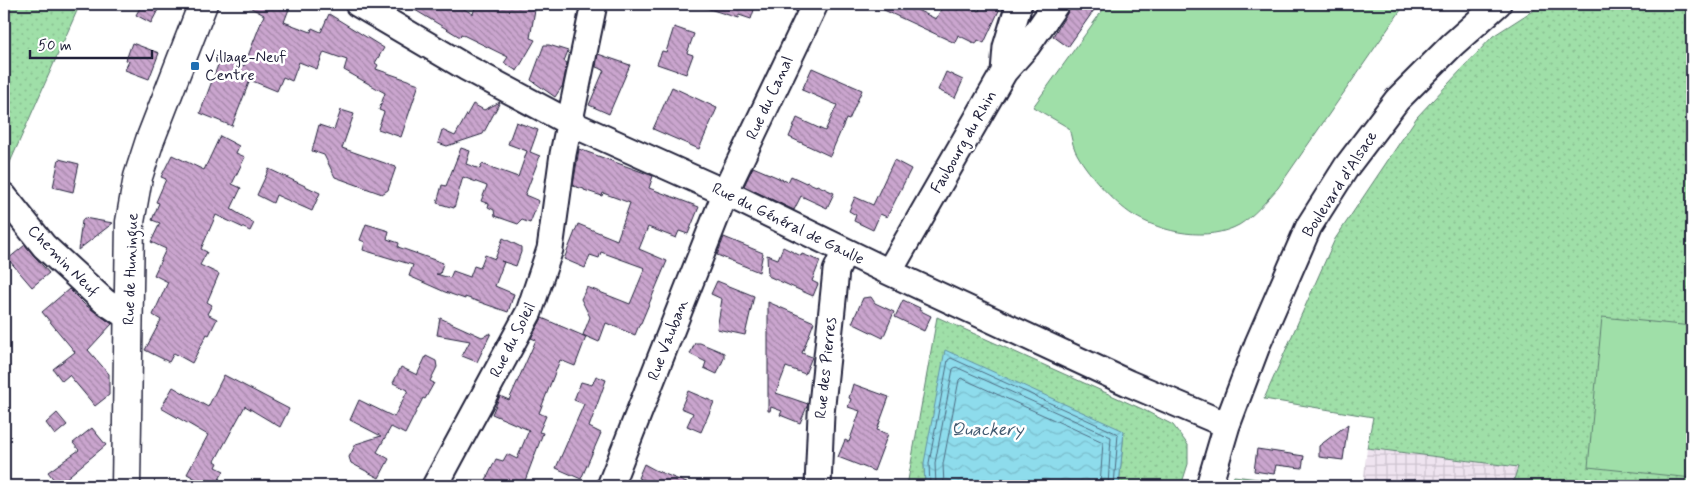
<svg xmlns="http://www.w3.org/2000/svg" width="1696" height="490" font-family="Mynerve,sans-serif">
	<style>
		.industrial { fill: url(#industrial-grid) }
		.grass { fill: url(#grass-dots); stroke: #608072 }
		.forest { fill: url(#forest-firs); stroke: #608072 }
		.pitch { fill: #9fdfa8; stroke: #608072 }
		.water { fill: url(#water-waves); stroke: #6392a5 }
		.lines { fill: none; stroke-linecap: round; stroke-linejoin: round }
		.shore { stroke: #4d6c82; stroke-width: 1 }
		.building { fill: url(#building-back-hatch); stroke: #22223b }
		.minor-casing { stroke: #22223b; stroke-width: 29 }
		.major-casing { stroke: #22223b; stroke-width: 31 }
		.minor { stroke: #fff; stroke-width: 25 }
		.major { stroke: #fff; stroke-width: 28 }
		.poi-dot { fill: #1f6fb2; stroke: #fff; stroke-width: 2 }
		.labels { text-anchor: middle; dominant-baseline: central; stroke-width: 5; stroke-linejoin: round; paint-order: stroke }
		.poi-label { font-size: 16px; fill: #22223b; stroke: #fff; text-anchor: start }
		.street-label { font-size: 16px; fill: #22223b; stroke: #fff }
		.water-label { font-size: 18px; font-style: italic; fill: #425a70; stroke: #fff }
	</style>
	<defs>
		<pattern id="industrial-grid" width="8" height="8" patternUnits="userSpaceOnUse" patternTransform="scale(1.25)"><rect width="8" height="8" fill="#efe4f0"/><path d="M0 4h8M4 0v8" fill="none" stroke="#cdc3cf"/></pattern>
		<pattern id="grass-dots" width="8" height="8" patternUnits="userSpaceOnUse" patternTransform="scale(1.25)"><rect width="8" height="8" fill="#9fdfa8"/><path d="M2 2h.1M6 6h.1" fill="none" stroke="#89bf92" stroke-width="1.8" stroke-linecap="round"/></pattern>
		<pattern id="forest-firs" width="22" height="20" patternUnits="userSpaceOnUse" patternTransform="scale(1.25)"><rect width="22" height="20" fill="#9fdfa8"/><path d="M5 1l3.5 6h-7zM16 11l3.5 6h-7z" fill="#89bf92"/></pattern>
		<pattern id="water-waves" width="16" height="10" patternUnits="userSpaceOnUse" patternTransform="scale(1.25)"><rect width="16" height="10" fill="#8edcec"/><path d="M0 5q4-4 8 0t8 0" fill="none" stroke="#7abccb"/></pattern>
		<pattern id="building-back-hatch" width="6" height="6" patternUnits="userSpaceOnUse" patternTransform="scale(1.25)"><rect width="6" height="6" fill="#caa5ce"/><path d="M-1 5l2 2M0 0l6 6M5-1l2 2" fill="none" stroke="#a486a8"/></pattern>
	</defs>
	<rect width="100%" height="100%" fill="#fff"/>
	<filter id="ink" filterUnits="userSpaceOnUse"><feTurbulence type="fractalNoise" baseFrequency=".02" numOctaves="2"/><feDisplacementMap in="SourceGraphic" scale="10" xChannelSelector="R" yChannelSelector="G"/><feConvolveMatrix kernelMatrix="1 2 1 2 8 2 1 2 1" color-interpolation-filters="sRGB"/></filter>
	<g filter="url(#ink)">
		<path class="industrial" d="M1367,448l271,34v4h-275z"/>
		<path class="grass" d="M4,4h76l-76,172z
			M1543,4h149v482h-180l6,-19 -151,-19 6,-31 -109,-18 71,-160 82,-122 76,-81z
			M937,317l205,92 31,16 15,20v19l-7,22h-62l5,-55 -200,32 1,23h-18z"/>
		<path class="forest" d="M1234,476l73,9 -1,1h-75z"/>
		<path class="pitch" d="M1107,4h297l-1,3 -125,181c-12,13 -24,28 -39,37 -31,17 -76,8 -106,-10 -18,-11 -49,-45 -58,-65 -3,-7 -4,-15 -6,-22l-36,-21z
			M1602,317l90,9v152l-104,-11z"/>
		<path class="water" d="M945,350l179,81 -5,55h-194l-1,-23z"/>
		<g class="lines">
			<path class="shore" d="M930,486l-1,-23 19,-103 3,-2 167,76 -4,52
				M936,486l-1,-23 18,-94 3,-2 155,70 -3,49
				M944,486l-1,-22 16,-84 2,-2 142,64 -3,44"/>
		</g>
		<path class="building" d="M142,4h8l9,4 -8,15 -15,-8z
			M244,4h47l-7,18 27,10 1,-4 9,4 8,-18 55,34 -9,15 3,2 -2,4 43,15 -18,53 -23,-8 6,-17 -5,-2 6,-17 -41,-23 3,-10 -23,-8 -7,17 -18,-7 -7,19 -9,-4 -6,14 -27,-11 -18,46 -32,-13 21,-56 23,9 20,-51z
			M405,4h50l18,10 3,-10h60l-6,34 5,2 -18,31 -13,-8 4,-6 -47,-23 -1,3z
			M704,4h52l-5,15 -12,-4 -1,3 -35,-11z
			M871,4h41l-1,3 25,12 8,-15 14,6 3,-6h5l13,7 3,-7h20l-18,39 -6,-3 -2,4 -18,-9 -3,8z
			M1073,4h12l9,6 -26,37 -15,-11z
			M674,27l20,7 -7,19 6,2 -7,19 -29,-10 5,-13 4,1z
			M132,43l27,10 -10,26 -24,-9 4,-9 -3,-1z
			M544,45h5l19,6 -4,10 3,2 -4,22 -8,12 -24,-17z
			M598,54l32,11 -21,49 -20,-9 15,-35 -8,-3z
			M812,68l50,22 -13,30 -3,-1 -16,37 -41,-19 8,-19 28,13 12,-26 -35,-15z
			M946,72l17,8 -8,18 -17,-8z
			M672,87l45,21 -18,41 -46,-20z
			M500,102l-17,32 -36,12 -9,-3 4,-13 13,6 18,-32 11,6z
			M341,110l13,4 -12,34 54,19 -8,23 -6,4 -47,-17 -11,-22 -12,-4 7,-26 15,5z
			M516,122l22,8 -8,22 10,4 -15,39 14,6 -9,22 -8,-3 -4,4 -23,-8 -1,-6 -6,-3 1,-3 -8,-3 6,-15 -24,-9 -9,31 -17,-5 5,-18 4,1 15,-38 9,3 -4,13 14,5 2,-5 36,13 9,-26 -19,-7z
			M220,136l19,10 -3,7 9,4 -13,27 9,4 -10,21 23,14 -4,8 -34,-16 -15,34 6,3 -7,13 19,9 -12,28 5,3 -5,9 10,5 -8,16 -2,-1 -15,29 -18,-10 -5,9 -24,-12 16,-30 -8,-5 15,-33 -14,-7 12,-26 -15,-7 9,-19 -8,-3 7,-17 -3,-1 10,-23 -5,-2 11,-22 32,15z
			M579,149l74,27 -4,12 50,19 -11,27 -9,-3 -3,7 -28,-11 -9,22 28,12 -26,62h-1l-5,12 -29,-12 -7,19 -16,-7 7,-18 -9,-18 6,-12 43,17 15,-36 -44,-16 -2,6 -9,-3 -5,13 -21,-9 14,-35 39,16 13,-37 -27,-10 -1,3 -18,-6v-1l-11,-3z
			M59,159l20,5 -6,28 -20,-5z
			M894,160l17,9 -24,48 -7,-3 -7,16 -19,-9 2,-6 -7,-4 6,-14 18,8z
			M753,167l35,15 3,-6 15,7 1,-1 9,4 1,-1 17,8 -7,15 -26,-12 -7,14 -50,-24z
			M269,169l51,24 -8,18 -36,-16 -3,8 -16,-8z
			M84,218l29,5 -35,27 4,-29z
			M366,224l23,7 -2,8 12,4 -1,4 45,16 -3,11h-4l14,4 3,-7 17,6 4,-11 6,2 5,-13 10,4 8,-21 18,9v5l-5,14 -15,-5 3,1 -9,24 19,8 -6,18 -43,-15v2l-20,-7 -36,-16 4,-11 -50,-15 2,-8 -5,-2z
			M724,237l39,16 -4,19 -42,-17z
			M25,245l24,28 -17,14 -24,-28z
			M783,247l18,9 1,-2 18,7 -8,20 6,3 -5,12 -45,-20 -1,-21 11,4z
			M717,281l37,15 -9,39 -28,-6 5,-30 -11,-5z
			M69,289l15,15 28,20 -24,26 21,24v21l-14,11 -26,-31 -7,6 -9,-12 22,-17 -33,-40z
			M871,297l4,6 19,9 -11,26 -31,-15 11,-25z
			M903,300l17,8 -1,2 12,6 -7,15 -29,-14z
			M768,302l46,20 -12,31 10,4 -7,17 -19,-7 -10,26 32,11 -8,19 -20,-8 2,-4 -11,-4 -1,4h-2z
			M440,318l42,19 9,-4 -14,29 -15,-6 8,-15 -33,-6z
			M542,318l44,19 -11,29 -15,-6 -21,53 7,3 -7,16 4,1 -20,53h-40l13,-27 7,2 4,-7 10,5 12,-29 -37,-16 8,-18 9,4 27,-60 -5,-2z
			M695,343h5l24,10v5l-7,16 -13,-6 2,-6 -16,-8z
			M426,356l10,5 1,6 -7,14 4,2 -9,16 -2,-1 -18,36 -14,-7 -14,25 12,7 -10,19 -28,-15 -2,-6 7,-13 25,-8 -31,-16 9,-20 35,17 14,-27 -15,-7 8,-16 16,8z
			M224,375l65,34 -9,18 -35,-21 -30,55 3,2 -2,4 8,4 -9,15h-6l-22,-12 21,-39 -47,-27 12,-21 35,20z
			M596,376l10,4 -17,47 12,6 -20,46 -25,-11 28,-64 -10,-4 7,-18 11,3z
			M853,384l36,13 -12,33 11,4 -14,37 -36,-14 7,-17 4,2 11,-31 -12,-4 3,-8 -2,-1z
			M688,391l26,11 -13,30 -14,-6 6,-13 -12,-5z
			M57,413l10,12 -12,10 -9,-12z
			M1348,424l-5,36 -24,-3v-11z
			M92,428l14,17 -48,40 -10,-13 31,-22 -6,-7z
			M1257,449l47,7 -2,12 -26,-3 -2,9 -20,-3z
			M644,464l11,6 39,16h-36l-20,-8z"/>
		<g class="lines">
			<g class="minor-casing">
				<path id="minor" d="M358,4l109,64 103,55 156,70 163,79 239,111 99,42
					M1004,72l23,-26 29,-42
					M4,196l40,50 60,55 25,17
					M889,272l115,-200 2,-25 13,-43
					M435,486l94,-174 21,-63 13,-95 31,-150
					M610,486l119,-302 86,-180
					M818,486l3,-72 15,-143 9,-20
					M1209,486l18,-61 31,-82 51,-117 38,-60 50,-66 55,-55 46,-41"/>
			</g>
			<g class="major-casing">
				<path id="major" d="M126,486l4,-264 8,-45 12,-37 53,-136"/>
			</g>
			<use href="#minor" class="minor"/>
			<use href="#major" class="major"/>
		</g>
	</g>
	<rect class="poi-dot" x="190" y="61" width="10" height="10" rx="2.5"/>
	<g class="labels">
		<g class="poi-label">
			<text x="205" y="57">Village-Neuf<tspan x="205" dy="18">Centre</tspan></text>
		</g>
		<g class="street-label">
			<text transform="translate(770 98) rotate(-65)">Rue du Canal</text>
			<text transform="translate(964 142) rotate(-60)">Faubourg du Rhin</text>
			<text transform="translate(1340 184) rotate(-57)">Boulevard d'Alsace</text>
			<text transform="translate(788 224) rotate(26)">Rue du Général de Gaulle</text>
			<text transform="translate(63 261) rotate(45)">Chemin Neuf</text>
			<text transform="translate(131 269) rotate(-88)">Rue de Huningue</text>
			<text transform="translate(513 340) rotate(-63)">Rue du Soleil</text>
			<text transform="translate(668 340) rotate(-69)">Rue Vauban</text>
			<text transform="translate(826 368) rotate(-84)">Rue des Pierres</text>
		</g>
		<g class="water-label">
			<text x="987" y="430">Quackery</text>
		</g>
	</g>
	<rect width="1696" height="490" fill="none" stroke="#fff" stroke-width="20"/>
	<rect x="10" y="10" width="1676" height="470" fill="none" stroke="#22223b" stroke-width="2" filter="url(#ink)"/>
	<path d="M30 50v8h122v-8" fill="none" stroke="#22223b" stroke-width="2.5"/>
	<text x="38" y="50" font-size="15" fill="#22223b" stroke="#ffffff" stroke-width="4" paint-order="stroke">50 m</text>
</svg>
